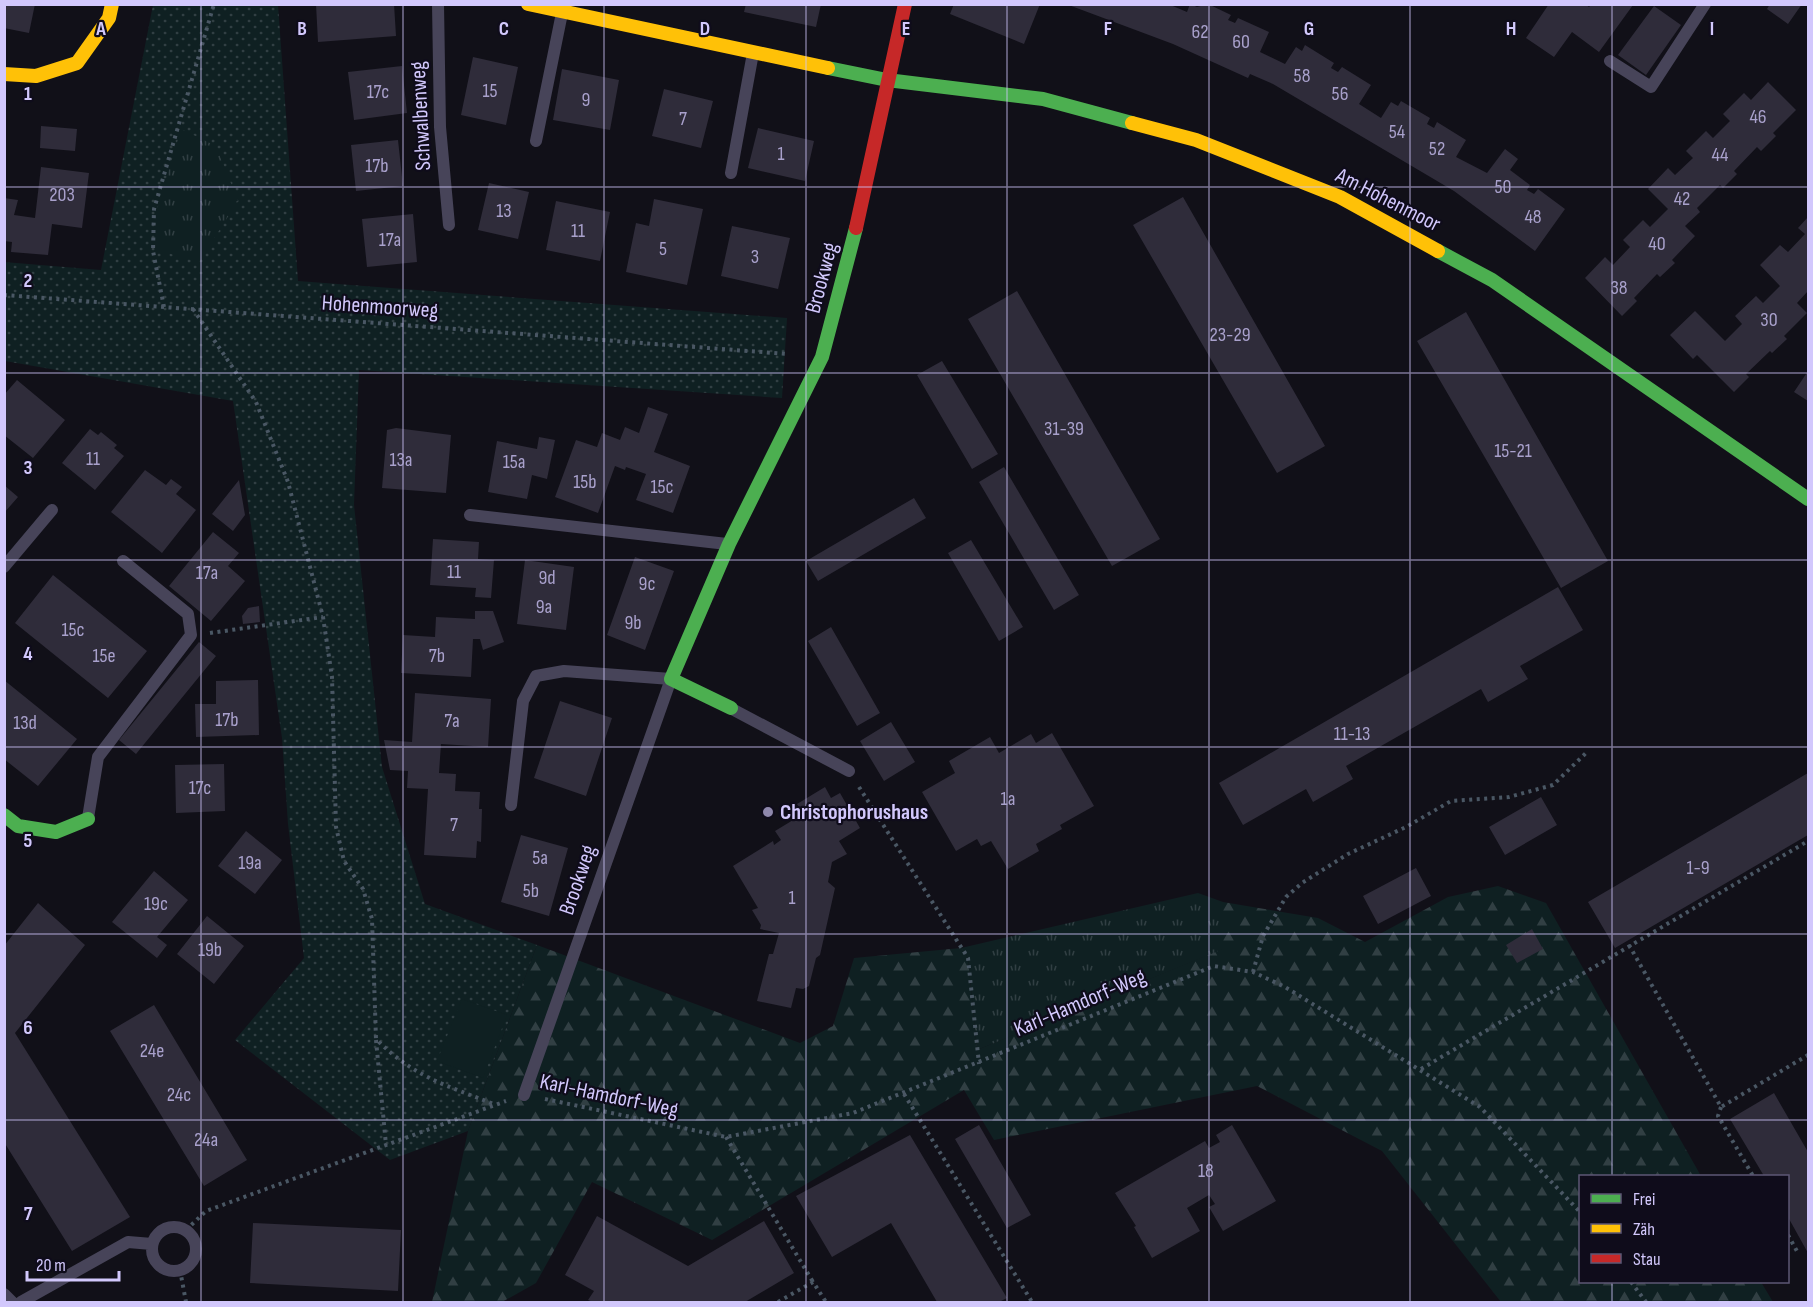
<svg xmlns="http://www.w3.org/2000/svg" width="1813" height="1307" font-family="'Sofia Sans Condensed',sans-serif">
	<style>
		.grass { fill: url(#grass-dots) }
		.forest { fill: url(#forest-firs) }
		.park { fill: url(#park-tufts) }
		.pitch { fill: #0f2022 }
		.building { fill: #2f2c3a }
		.lines { fill: none; stroke-linecap: round; stroke-linejoin: round }
		.path { stroke: #4a5764; stroke-width: 4; stroke-dasharray: 3 4.5; stroke-linecap: butt }
		.lane { stroke: #474459; stroke-width: 12 }
		.fast { stroke: #4caf50; stroke-width: 14 }
		.slow { stroke: #ffc107; stroke-width: 14 }
		.jam { stroke: #c62828; stroke-width: 14 }
		.grid { fill: none; stroke: #d2c8fc; stroke-width: 1.5; stroke-opacity: 0.55 }
		.poi-dot { fill: #8e88ac; stroke: #0f0c1b; stroke-width: 2 }
		.labels { text-anchor: middle; dominant-baseline: central; stroke-width: 4.5; stroke-linejoin: round; paint-order: stroke }
		.number-label { font-size: 20px; fill: #a9a1cc }
		.street-label { font-size: 22px; fill: #d2c8fc; stroke: #0f0c1b }
		.poi-label { font-size: 22px; font-weight: bold; fill: #d2c8fc; stroke: #0f0c1b; text-anchor: start }
		.grid-label { font-size: 20px; text-anchor: middle; font-weight: bold; fill: #d2c8fc; stroke: #0f0c1b; stroke-width: 4.5; stroke-linejoin: round; paint-order: stroke }
	</style>
	<defs>
		<pattern id="grass-dots" width="8" height="8" patternUnits="userSpaceOnUse" patternTransform="scale(1.5)"><rect width="8" height="8" fill="#0f2022"/><path d="M2 2h.1M6 6h.1" fill="none" stroke="#313f43" stroke-width="1.8" stroke-linecap="round"/></pattern>
		<pattern id="forest-firs" width="22" height="20" patternUnits="userSpaceOnUse" patternTransform="scale(1.5)"><rect width="22" height="20" fill="#0f2022"/><path d="M5 1l3.5 6h-7zM16 11l3.5 6h-7z" fill="#313f43"/></pattern>
		<pattern id="park-tufts" width="24" height="20" patternUnits="userSpaceOnUse" patternTransform="scale(1.5)"><rect width="24" height="20" fill="#0f2022"/><path d="M3 7l-1-3M5 7V3M7 7l1-3M15 17l-1-3M17 17v-4M19 17l1-3" fill="none" stroke="#313f43"/></pattern>
	</defs>
	<rect width="100%" height="100%" fill="#111018"/>
	<path class="grass" d="M153,5h125l20,276 489,37 -5,80 -423,-28 -5,135 28,262 43,137 112,41 -69,186 -78,29 -155,-120 69,-82 -16,-134 -6,-86 -49,-337 -228,-40 -1,-99 97,8z"/>
	<path class="forest" d="M1498,886l48,17 155,273h-121v106h181l12,20h-272l-119,-151 -125,-65 -263,54 -30,-50 -252,150 -120,-58 -56,101 -34,19h-70l36,-171 69,-186 263,98 33,-17 21,-68 107,-10 7,10 9,92 245,-101 1,-47 95,16 47,24 83,-45z"/>
	<path class="park" d="M181,129l35,17 22,55 -39,61 -42,-12v-40z
		M1198,893l25,9v47l-246,101 -9,-92 -7,-10z"/>
	<path class="pitch" d="M462,999l45,16 -24,63 -46,-17z"/>
	<path class="building" d="M4,4h31l-6,29 -25,-5z
		M316,4h78l2,32 -78,6z
		M746,4h75l-5,23 -72,-15z
		M954,4h86l-16,40 -74,-30z
		M1066,4h102l19,8 3,-8 7,3 11,-3 23,11 -3,5 7,3 3,-5 31,14 -9,20 25,12 11,-17 6,4 3,-6 29,18 -3,5 7,4 4,-5 29,18 -12,19 22,14 10,-16 7,4 3,-5 29,17 -3,6 7,4 3,-6 29,18 -10,17 31,16 18,-24 13,10 -8,11 20,15 -3,5 7,4 4,-5 27,20 -30,42 -81,-60 -181,-107 -23,-10 -2,4 -75,-34z
		M1549,4h36l4,3 2,-2h42l-34,47 -27,-20 -18,25 -28,-19z
		M1770,4h32l-14,20 -21,-15z
		M1654,6l27,19 -35,50 -28,-20z
		M473,57l45,10 -12,58 -45,-10z
		M402,66l5,47 -53,7 -6,-48z
		M562,69l57,11 -9,50 -57,-10z
		M1768,82l28,28 -23,23 3,3 -15,15 -4,-4 -23,24 3,3 -14,14 -3,-3 -23,23 3,4 -15,14 10,10 -23,24 3,3 -15,14 -3,-3 -23,24 3,3 -15,15 -37,-38 20,-21 8,8 17,-18 -7,-7 20,-20 7,7 18,-18 -20,-20 20,-21 7,7 18,-17 -7,-7 20,-20 7,7 17,-17 -7,-7 21,-21 7,7z
		M664,89l49,12 -12,47 -49,-12z
		M41,126l36,3 -2,22 -35,-3z
		M758,128l56,13 -9,40 -57,-13z
		M398,140l5,46 -47,5 -5,-46z
		M41,167l48,6 -7,55 -30,-4 -4,31 -37,-3 1,-10 -8,-1v-43l14,2 -4,15 21,3z
		M489,183l40,9 -11,47 -40,-9z
		M1183,197l142,249 -48,27 -144,-248z
		M654,199l49,10 -16,76 -61,-13 10,-49 13,3z
		M556,201l54,11 -10,49 -54,-11z
		M413,214l4,48 -50,5 -5,-48z
		M1808,217v74l-11,12 10,10 -23,23 3,3 -15,14 -2,-2 -24,23 3,3 -15,15 -37,-37 -4,4 -23,-24 25,-24 30,30 17,-17 -7,-8 21,-20 7,7 17,-17 -20,-21 20,-20 8,7 17,-18 -7,-6z
		M732,226l58,12 -12,51 -57,-13z
		M1017,291l143,248 -48,27 -144,-247z
		M1466,312l142,249 -47,27 -144,-247z
		M942,361l56,93 -26,15 -55,-94z
		M1808,371v30l-14,-9z
		M17,380l48,40 -32,38 -29,-23v-40z
		M648,407l20,7 -14,38 36,14 -17,47 -37,-13 10,-26 -20,-7 -1,3 -10,-4 -17,47 -43,-16 21,-57 21,7 5,-14 18,7 5,-13 14,6z
		M396,428l55,7 -5,58 -64,-5 5,-58z
		M90,429l8,6 3,-3 16,13 -3,3 10,8 -29,34 -33,-27z
		M539,437l16,3 -8,39 -15,-4 -5,24 -39,-7 9,-51 40,8z
		M1004,467l75,128 -25,15 -75,-128z
		M145,470l21,15 5,-6 11,8 -6,7 20,16 -34,43 -51,-41z
		M239,480l6,35 -12,16 -21,-17z
		M4,485l14,12 -14,16z
		M914,498l12,20 -108,63 -12,-20z
		M213,532l26,21 -11,13 17,15 -34,40 -42,-35z
		M433,539l46,3 -1,17 16,1 -3,38 -16,-1 1,-9 -46,-3z
		M971,540l52,87 -24,14 -51,-88z
		M635,557l39,14 -29,79 -38,-15z
		M525,560l49,7 -8,63 -49,-6z
		M53,575l94,76 -39,47 -93,-75z
		M1558,587l25,43 -63,36 8,13 -40,23 -7,-13 -135,77 7,13 -40,23 -7,-13 -63,36 -24,-42z
		M259,606l1,16 -17,2 -1,-8 6,-8z
		M475,611h18l11,31 -21,8 -3,-11h-7l-2,38 -70,-4 2,-38 32,2 1,-20 39,2z
		M831,627l49,86 -23,13 -49,-85z
		M199,642l17,14 -80,98 -17,-14z
		M4,680l73,59 -39,47 -34,-27z
		M258,680l1,55 -63,2 -1,-33h21v-23z
		M415,693l76,6 -3,48 -47,-3 -2,29 17,1 -1,17 25,1 -1,17h3l-1,33 -4,-1 -1,17 -52,-3 4,-66 -21,-1 1,-17 -18,-1 -6,-30 28,2z
		M560,701l52,17 -26,78 -52,-18z
		M891,722l24,40 -31,19 -24,-40z
		M1052,733l42,73 -34,19 2,4 -26,15 3,7 -31,18 -17,-28 -10,5 -4,-7 -21,12 -34,-59 33,-19 -6,-12 41,-24 9,16 32,-19 5,9z
		M224,764l1,47 -49,2 -1,-48z
		M1808,773v62l-193,113 -27,-46z
		M825,787l6,11 9,-5 20,35 -21,13 8,13 -15,8 -4,20 7,6 -15,67 -4,3 -7,28 -6,3 -7,-1 -5,20 -34,-7 12,-47h4l6,-21 -19,-4 1,-4 -9,-15 6,-2 -25,-42 40,-25 1,4 7,-5 -6,-9 28,-17 -6,-10z
		M1541,797l16,28 -52,30 -16,-28z
		M246,831l36,29 -27,34 -37,-28z
		M521,835l47,13 -19,68 -48,-14z
		M1416,868l15,28 -53,28 -15,-28z
		M154,871l34,29 -31,37 10,8 -10,13 -45,-36z
		M38,903l47,42 -70,88 115,184 -58,34 -68,-109v-196z
		M207,916l37,30 -30,38 -37,-30z
		M1532,929l11,20 -26,14 -11,-18z
		M154,1005l93,155 -43,26 -94,-155z
		M1774,1093l34,59v101l-20,-36v-41h-24l-34,-57z
		M979,1125l52,90 -24,13 -52,-89z
		M1232,1125l44,76 -53,30 -14,-24 6,-3 -6,-9 -22,13 13,23 -48,27 -18,-31 2,-1 -21,-33 90,-52 4,7 11,-6 -4,-7z
		M910,1135l97,163 -8,4h-62l-46,-79 -59,34 -36,-61z
		M597,1216l91,50 76,-45 30,52 -49,29h-152l-5,-2 6,-9 -29,-16z
		M253,1223l148,7 -3,61 -148,-8z"/>
	<g class="lines">
		<path class="path" d="M4,295l784,59
			M164,307l-11,-56 1,-42 60,-205
			M193,309l63,93 32,80 35,135 9,60 4,150 8,34 19,28 9,30 4,120c39,39 70,46 120,66
			M210,633l113,-16
			M859,787l109,171 11,106
			M1629,945l92,162 87,-52
			M1253,972l10,-36 23,-39 16,-14 46,-29 58,-27 45,-26 58,-4 44,-12 33,-32
			M376,1040l10,105
			M1421,1069l387,-228
			M904,1094l128,208
			M545,1099l181,38 127,-24 361,-147 39,6 32,15 195,120 100,105
			M1721,1107l-3,9 35,60
			M726,1137l87,145
			M186,1230l20,-19 300,-110
			M1788,1235l10,18
			M180,1270l6,32
			M1631,1282l15,20
			M778,1302l35,-20 13,20"/>
		<path class="lane" d="M438,4l2,123 9,98
			M1610,61l41,26 54,-83
			M536,141l26,-128
			M731,173l22,-120
			M470,515l257,29
			M4,567l48,-57
			M732,709l117,62
			M511,805l12,-104 13,-25 28,-5 107,8 -147,416
			M88,818l10,-61 93,-122 -3,-21 -65,-53
			M152 1249a22 22 0 1 1 44 0a22 22 0 1 1-44 0Z
			M4,1294l8,8
			M21,1302l107,-60 24,2"/>
		<path class="fast" d="M828,68l59,12 156,19 89,24
			M1438,251l54,29 316,219
			M731,708l-60,-29 58,-135 93,-187 34,-129
			M4,815l14,11 38,6 32,-13"/>
		<path class="slow" d="M528,4l300,64
			M4,74l32,2 41,-13 32,-45 3,-14
			M1132,123l64,17 144,57 98,54"/>
		<path class="jam" d="M856,228l49,-224"/>
	</g>
	<path class="grid" d="M201,4v1298M403,4v1298M604,4v1298M806,4v1298M1007,4v1298M1209,4v1298M1410,4v1298M1612,4v1172M4,187h1804M4,373h1804M4,560h1804M4,747h1804M4,934h1804M4,1120h1804M1612,1282v20"/>
	<circle class="poi-dot" cx="768" cy="812" r="6"/>
	<g class="labels">
		<g class="number-label">
			<text x="1200" y="32">62</text>
			<text x="1241" y="42">60</text>
			<text x="1302" y="76">58</text>
			<text x="490" y="91">15</text>
			<text x="378" y="92">17c</text>
			<text x="1340" y="94">56</text>
			<text x="586" y="100">9</text>
			<text x="1758" y="117">46</text>
			<text x="683" y="119">7</text>
			<text x="1397" y="132">54</text>
			<text x="1437" y="149">52</text>
			<text x="781" y="154">1</text>
			<text x="1720" y="155">44</text>
			<text x="377" y="166">17b</text>
			<text x="1503" y="187">50</text>
			<text x="62" y="195">203</text>
			<text x="1682" y="199">42</text>
			<text x="504" y="211">13</text>
			<text x="1533" y="217">48</text>
			<text x="578" y="231">11</text>
			<text x="390" y="240">17a</text>
			<text x="1657" y="244">40</text>
			<text x="663" y="249">5</text>
			<text x="755" y="257">3</text>
			<text x="1619" y="288">38</text>
			<text x="1769" y="320">30</text>
			<text x="1230" y="335">23-29</text>
			<text x="1064" y="429">31-39</text>
			<text x="1513" y="451">15-21</text>
			<text x="93" y="459">11</text>
			<text x="401" y="460">13a</text>
			<text x="514" y="462">15a</text>
			<text x="585" y="482">15b</text>
			<text x="662" y="487">15c</text>
			<text x="454" y="572">11</text>
			<text x="207" y="573">17a</text>
			<text x="547" y="578">9d</text>
			<text x="647" y="584">9c</text>
			<text x="544" y="607">9a</text>
			<text x="633" y="623">9b</text>
			<text x="73" y="630">15c</text>
			<text x="104" y="656">15e</text>
			<text x="437" y="656">7b</text>
			<text x="227" y="720">17b</text>
			<text x="452" y="721">7a</text>
			<text x="25" y="723">13d</text>
			<text x="1352" y="734">11-13</text>
			<text x="200" y="788">17c</text>
			<text x="1008" y="799">1a</text>
			<text x="454" y="825">7</text>
			<text x="540" y="858">5a</text>
			<text x="250" y="863">19a</text>
			<text x="1698" y="868">1-9</text>
			<text x="531" y="891">5b</text>
			<text x="792" y="898">1</text>
			<text x="156" y="904">19c</text>
			<text x="210" y="950">19b</text>
			<text x="152" y="1051">24e</text>
			<text x="179" y="1095">24c</text>
			<text x="206" y="1140">24a</text>
			<text x="1206" y="1171">18</text>
		</g>
		<g class="street-label">
			<text transform="translate(421 116) rotate(-93)">Schwalbenweg</text>
			<text transform="translate(1388 200) rotate(27)">Am Hohenmoor</text>
			<text transform="translate(822 278) rotate(-75)">Brookweg</text>
			<text transform="translate(380 307) rotate(4)">Hohenmoorweg</text>
			<text transform="translate(578 880) rotate(-71)">Brookweg</text>
			<text transform="translate(1080 1003) rotate(-23)">Karl-Hamdorf-Weg</text>
			<text transform="translate(609 1096) rotate(12)">Karl-Hamdorf-Weg</text>
		</g>
		<g class="poi-label">
			<text x="780" y="812">Christophorushaus</text>
		</g>
	</g>
	<g class="grid-label">
		<text x="101" y="35">A</text>
		<text x="302" y="35">B</text>
		<text x="504" y="35">C</text>
		<text x="705" y="35">D</text>
		<text x="906" y="35">E</text>
		<text x="1108" y="35">F</text>
		<text x="1309" y="35">G</text>
		<text x="1511" y="35">H</text>
		<text x="1712" y="35">I</text>
		<text x="28" y="100">1</text>
		<text x="28" y="287">2</text>
		<text x="28" y="474">3</text>
		<text x="28" y="660">4</text>
		<text x="28" y="847">5</text>
		<text x="28" y="1034">6</text>
		<text x="28" y="1220">7</text>
	</g>
	<rect width="1813" height="1307" fill="none" stroke="#d2c8fc" stroke-width="12"/>
	<rect x="1579" y="1175" width="210" height="108" fill="#0f0c1b" stroke="#5d5775" stroke-width="1.5"/>
	<rect x="1591" y="1194" width="30" height="9" fill="#4caf50" stroke="#5d5775" stroke-width="1.5"/>
	<text x="1633" y="1205" font-size="18" fill="#d2c8fc">Frei</text>
	<rect x="1591" y="1224" width="30" height="9" fill="#ffc107" stroke="#5d5775" stroke-width="1.5"/>
	<text x="1633" y="1235" font-size="18" fill="#d2c8fc">Zäh</text>
	<rect x="1591" y="1254" width="30" height="9" fill="#c62828" stroke="#5d5775" stroke-width="1.5"/>
	<text x="1633" y="1265" font-size="18" fill="#d2c8fc">Stau</text>
	<path d="M27 1271v9h92v-9" fill="none" stroke="#d2c8fc" stroke-width="3"/>
	<text x="36" y="1271" font-size="18" fill="#d2c8fc" stroke="#0f0c1b" stroke-width="4.5" paint-order="stroke">20 m</text>
</svg>
